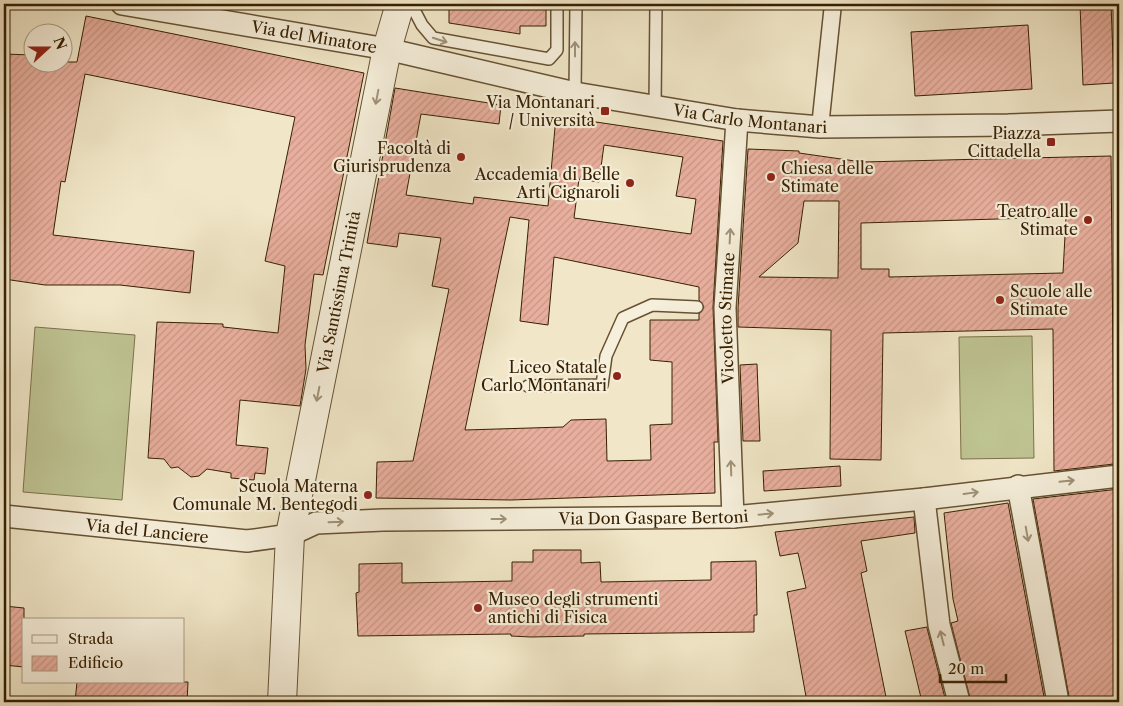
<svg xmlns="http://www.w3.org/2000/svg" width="1123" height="706" font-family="'Libre Caslon Text',serif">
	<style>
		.grass { fill: #bfc493; stroke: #7b724a }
		.building { fill: url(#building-hatch); stroke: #372001; fill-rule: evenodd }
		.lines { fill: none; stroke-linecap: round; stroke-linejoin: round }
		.service-casing { stroke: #665233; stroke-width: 14 }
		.pedestrian-casing { stroke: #665233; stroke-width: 19 }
		.minor-casing { stroke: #665233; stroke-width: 24 }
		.tertiary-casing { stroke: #665233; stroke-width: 30 }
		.service { stroke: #f6efdb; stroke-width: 11 }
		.pedestrian { stroke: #f6efdb; stroke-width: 16 }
		.minor { stroke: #f6efdb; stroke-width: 21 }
		.tertiary { stroke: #f6efdb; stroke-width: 28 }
		.oneway { stroke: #a09279 }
		.poi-dot { fill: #8f2418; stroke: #f6efdb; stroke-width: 2 }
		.labels { text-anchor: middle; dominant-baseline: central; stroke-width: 4.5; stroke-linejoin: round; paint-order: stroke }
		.street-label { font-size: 16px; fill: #372001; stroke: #f6efdb }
		.poi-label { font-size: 16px; fill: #372001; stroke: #f6efdb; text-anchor: end }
	</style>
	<defs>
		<pattern id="building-hatch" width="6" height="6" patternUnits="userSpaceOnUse" patternTransform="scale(1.25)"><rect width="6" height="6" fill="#e9af9e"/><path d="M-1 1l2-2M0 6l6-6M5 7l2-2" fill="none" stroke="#c89686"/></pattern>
	</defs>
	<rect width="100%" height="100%" fill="#f1e7c8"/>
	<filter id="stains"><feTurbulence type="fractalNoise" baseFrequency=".004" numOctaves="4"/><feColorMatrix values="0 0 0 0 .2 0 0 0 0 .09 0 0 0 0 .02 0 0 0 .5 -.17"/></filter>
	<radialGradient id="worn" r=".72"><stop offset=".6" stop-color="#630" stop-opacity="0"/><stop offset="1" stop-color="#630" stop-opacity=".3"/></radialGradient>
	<path class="grass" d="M35,327l100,8 -13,165 -99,-8z
		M1032,336l2,122 -73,1 -2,-122z"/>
	<path class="building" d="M449,4h97v22h-26v8l-71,-11z
		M1080,4h31l3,79 -31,2z
		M86,16l278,57 -41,202 -9,-1 -9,71 1,24 -6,37 -60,-6 -4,45 32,3 -3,26 -10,-1 -1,7 -23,-2v-5l-24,-4 -8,7 -8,1 -13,-10 -7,1 -7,-9 -16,-1 9,-136 66,2v3l55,6 7,-67 -20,-5 30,-144 -210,-43 -20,108 -4,-1 -8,54 141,16 -4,42 -70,-8h-75l-41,-6v-225l28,1v7h45z
		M1028,25l4,64 -117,7 -4,-64z
		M395,88l106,17 -2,19 -78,-10 -15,81 67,9 1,-7 74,9 8,-90 167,25 -10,166 5,135h-4l1,51 -204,7 -135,-2 1,-36 36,-1 36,-172 -17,-3 9,-48 -42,-5 -2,14 -30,-4zM604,145l79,12 -7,39 20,3 -5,35 -117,-16 5,-39 20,3zM510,217l19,3 -9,101 28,4 6,-68 145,30v13l5,7 -5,7v6h-49v40l22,2v62l-22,1 1,35 -44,1 -1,-42 -35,1 -8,7 -98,3z
		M748,149l51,2v2l63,9 249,-6 3,308 -60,7 -1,-142 -170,4 -2,127 -51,-1 1,-129 -93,-3v-19zM804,201h35l-1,77 -79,-1 39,-34zM1066,217l-3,56 -174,4v-8h-28v-46z
		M757,364l3,77h-17l-3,-76z
		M840,466l1,20 -77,5 -1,-20z
		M1119,489v213h-49l-37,-203z
		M1008,503l37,199h-74l-20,-79 7,-2 -5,-22 -9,-86z
		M914,517l1,16 -54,8 6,30 -6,2 26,129h-80l-20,-110 19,-4 -8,-35 -18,3 -5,-24z
		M533,550h48v13l19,-1 1,20 110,-2v-18l45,-1 1,54h-3v17l-170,2v2l-53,1 -20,-1v-2l-153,2 -2,-43 3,-1v-28l43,-1v20l110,-2v-19h21z
		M4,606l20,2v59l-20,-2z
		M927,627v1l19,74h-24l-17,-71z
		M77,682h111l-1,20h-112z"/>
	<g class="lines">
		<g class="service-casing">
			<path id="service" d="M411,4l11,21 11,13 116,21 8,-9v-46
				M575,93l1,-89
				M655,107l1,-103
				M528,386l74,-1 4,-29 17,-38 29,-13 45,2"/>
		</g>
		<g class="pedestrian-casing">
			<path id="pedestrian" d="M820,127l13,-123"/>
		</g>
		<g class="minor-casing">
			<g id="minor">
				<path id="s1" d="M122,4l265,45 188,44 162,27 83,7 188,-2 111,-4"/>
				<path d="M1018,486l40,216"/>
				<path d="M924,499l15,126 20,77"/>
				<path id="s2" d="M4,516l243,25 43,-6 26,-12 67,-3 350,-3 191,-18 195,-23"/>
				<path id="s3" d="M733,517l-8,-209 12,-188"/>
			</g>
		</g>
		<g class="tertiary-casing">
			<g id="tertiary">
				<path id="s4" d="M282,702l8,-167 97,-486 13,-45"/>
			</g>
		</g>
		<use href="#service" class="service"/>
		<use href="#pedestrian" class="pedestrian"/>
		<use href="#minor" class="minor"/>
		<use href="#tertiary" class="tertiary"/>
	</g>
	<defs><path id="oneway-shaft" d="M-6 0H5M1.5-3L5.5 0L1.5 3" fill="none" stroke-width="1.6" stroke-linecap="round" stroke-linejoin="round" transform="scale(1.25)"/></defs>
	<g class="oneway">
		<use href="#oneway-shaft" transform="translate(440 40) rotate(18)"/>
		<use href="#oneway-shaft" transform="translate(575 49) rotate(-90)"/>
		<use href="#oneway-shaft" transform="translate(377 97) rotate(101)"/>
		<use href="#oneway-shaft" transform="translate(730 236) rotate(-87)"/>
		<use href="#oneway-shaft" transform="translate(318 394) rotate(101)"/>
		<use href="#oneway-shaft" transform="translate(731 468) rotate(-92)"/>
		<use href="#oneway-shaft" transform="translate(1067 481) rotate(-6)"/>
		<use href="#oneway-shaft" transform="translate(971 493) rotate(-8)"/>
		<use href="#oneway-shaft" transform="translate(766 514) rotate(-5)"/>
		<use href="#oneway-shaft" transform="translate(499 519)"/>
		<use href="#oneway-shaft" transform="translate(336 522) rotate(-2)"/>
		<use href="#oneway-shaft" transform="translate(1027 534) rotate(80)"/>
		<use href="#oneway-shaft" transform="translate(942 638) rotate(-104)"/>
	</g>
	<g class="poi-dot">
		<rect x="600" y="106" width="10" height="10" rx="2.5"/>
		<rect x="1046" y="137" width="10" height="10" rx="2.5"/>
		<circle cx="461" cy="157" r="5"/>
		<circle cx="771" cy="177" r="5"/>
		<circle cx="630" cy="183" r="5"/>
		<circle cx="1088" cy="220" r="5"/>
		<circle cx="1000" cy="300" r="5"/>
		<circle cx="617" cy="376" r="5"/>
		<circle cx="368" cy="495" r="5"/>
		<circle cx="478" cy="608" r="5"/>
	</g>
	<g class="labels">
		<g class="street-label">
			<text stroke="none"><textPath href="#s1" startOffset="195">Via del Minatore</textPath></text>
			<text stroke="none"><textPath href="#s1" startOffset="639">Via Carlo Montanari</textPath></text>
			<text stroke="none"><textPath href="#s4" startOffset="415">Via Santissima Trinità</textPath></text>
			<text stroke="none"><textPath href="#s3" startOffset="199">Vicoletto Stimate</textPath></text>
			<text stroke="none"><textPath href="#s2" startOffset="654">Via Don Gaspare Bertoni</textPath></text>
			<text stroke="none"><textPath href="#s2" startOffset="144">Via del Lanciere</textPath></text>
		</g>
		<g class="poi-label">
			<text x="595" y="102">Via Montanari<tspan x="595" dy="18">/ Università</tspan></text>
			<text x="1041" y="133">Piazza<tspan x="1041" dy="18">Cittadella</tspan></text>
			<text x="451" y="148">Facoltà di<tspan x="451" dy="18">Giurisprudenza</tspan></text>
			<text x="781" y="168" text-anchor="start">Chiesa delle<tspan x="781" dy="18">Stimate</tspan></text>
			<text x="620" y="174">Accademia di Belle<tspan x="620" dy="18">Arti Cignaroli</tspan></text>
			<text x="1078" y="211">Teatro alle<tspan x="1078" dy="18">Stimate</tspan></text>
			<text x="1010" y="291" text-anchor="start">Scuole alle<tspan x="1010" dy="18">Stimate</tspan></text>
			<text x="607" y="367">Liceo Statale<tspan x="607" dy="18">Carlo Montanari</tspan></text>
			<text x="358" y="486">Scuola Materna<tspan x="358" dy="18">Comunale M. Bentegodi</tspan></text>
			<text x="488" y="599" text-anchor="start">Museo degli strumenti<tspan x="488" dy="18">antichi di Fisica</tspan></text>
		</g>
	</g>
	<rect width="1123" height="706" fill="none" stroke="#f1e7c8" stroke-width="20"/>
	<rect x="5" y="5" width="1113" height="696" fill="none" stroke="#372001" stroke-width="2.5"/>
	<rect x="10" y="10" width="1103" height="686" fill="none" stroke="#372001"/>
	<rect x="22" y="618" width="162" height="65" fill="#f6efdb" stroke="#aa9c84"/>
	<rect x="32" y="635" width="25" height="8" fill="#f6efdb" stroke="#aa9c84"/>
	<text x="68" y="644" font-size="15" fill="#372001">Strada</text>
	<rect x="32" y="656" width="25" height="15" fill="url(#building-hatch)" stroke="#aa9c84"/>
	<text x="68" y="668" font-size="15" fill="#372001">Edificio</text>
	<g transform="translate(48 48) rotate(69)"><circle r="24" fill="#f6efdb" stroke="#aa9c84"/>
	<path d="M0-4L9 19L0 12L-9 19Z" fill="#8f2418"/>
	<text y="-8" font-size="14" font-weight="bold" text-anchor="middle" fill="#372001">N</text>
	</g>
	<path d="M940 674v8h66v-8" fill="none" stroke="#372001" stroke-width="2.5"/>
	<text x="948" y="674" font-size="15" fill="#372001" stroke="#f6efdb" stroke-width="4" paint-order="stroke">20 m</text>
	<rect width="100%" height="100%" filter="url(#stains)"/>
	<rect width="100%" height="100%" fill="url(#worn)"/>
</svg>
